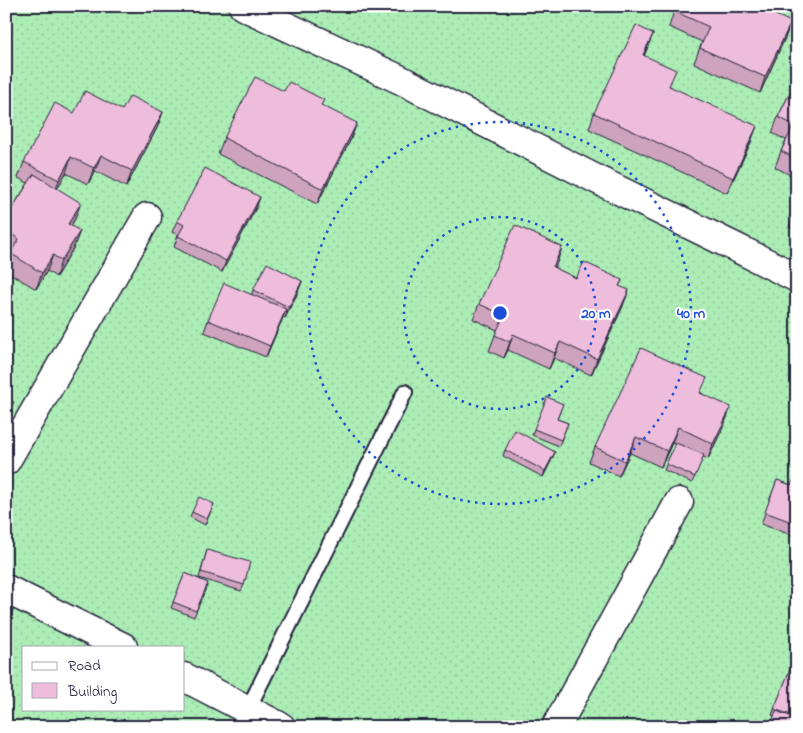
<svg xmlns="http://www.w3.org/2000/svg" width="803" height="733" font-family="'Indie Flower',sans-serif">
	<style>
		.grass { fill: url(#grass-dots); stroke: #678878; fill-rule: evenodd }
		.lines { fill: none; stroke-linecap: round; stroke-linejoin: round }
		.lane-casing { stroke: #22223b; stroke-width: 18 }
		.street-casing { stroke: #22223b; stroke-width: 31 }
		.lane { stroke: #fff; stroke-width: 14 }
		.street { stroke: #fff; stroke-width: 28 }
		.wall { fill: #cea3bd; stroke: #22223b }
		.shaded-wall { fill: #a7849a; stroke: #22223b }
		.building { fill: #efbddc; stroke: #22223b }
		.ring { fill: none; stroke: #1d4ed8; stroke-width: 2.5; stroke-dasharray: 2.5 5 }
		.centre { fill: #1d4ed8; stroke: #fff; stroke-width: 2.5 }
		.ring-label { font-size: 15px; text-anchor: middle; font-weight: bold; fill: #1d4ed8; stroke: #fff; stroke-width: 4; stroke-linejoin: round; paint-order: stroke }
	</style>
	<defs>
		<pattern id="grass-dots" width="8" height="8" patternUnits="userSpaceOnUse" patternTransform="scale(1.25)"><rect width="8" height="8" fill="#acedb6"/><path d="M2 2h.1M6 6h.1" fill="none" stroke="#94cb9d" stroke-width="1.8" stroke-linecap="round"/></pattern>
	</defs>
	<rect width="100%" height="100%" fill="#fff"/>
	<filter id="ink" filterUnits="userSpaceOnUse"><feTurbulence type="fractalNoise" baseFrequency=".02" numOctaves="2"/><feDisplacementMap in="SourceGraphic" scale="10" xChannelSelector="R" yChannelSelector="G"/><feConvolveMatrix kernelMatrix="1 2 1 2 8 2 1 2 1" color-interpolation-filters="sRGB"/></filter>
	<g filter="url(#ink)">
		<path class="grass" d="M6,6h791v721h-791zM24,647h160v62h-160z"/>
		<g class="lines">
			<g class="lane-casing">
				<path id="lane" d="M248,709l157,-317"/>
			</g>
			<g class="street-casing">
				<path id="street" d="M243,6l158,74 197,100 139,68 60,30
					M6,461l141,-244
					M6,589l117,58
					M184,677l97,50
					M556,727l123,-225"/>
			</g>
			<use href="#lane" class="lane"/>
			<use href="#street" class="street"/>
		</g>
		<path class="wall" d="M674,11l117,11 -6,16 -25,55 -66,-30 8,-21 -33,-15z
			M647,49l-3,7 26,30 81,56 -24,51 -138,-64 5,-16z
			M797,78v89l-5,9 -17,-9 6,-16 5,-11 -14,-7 6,-16z
			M284,91l38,15 29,33 -34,65 -99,-50 6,-16z
			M122,110l41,2 -6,16 -31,59 -31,-16 -7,13 -22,-11 -9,15 18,31 -4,7 3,21 -18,30 -9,-6 -11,18 -30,-18v-7l4,-11 -4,-3v-32l22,-35 -10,-5 6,-16 50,-49z
			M260,197l-4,11 -34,64 -48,-25 4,-12 -6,-3 5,-11z
			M797,209v21l-8,-3z
			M562,247l-8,21 22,10 46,2 -3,6 4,20 -32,69 -37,-17 -5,11 -41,-19 -4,8 -15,-7 8,-21 -24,-11 6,-15z
			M302,281l-4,11 -13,26 -2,-1 -17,40 -62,-25 4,-12 44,-26 1,-4z
			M702,393l23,30 -17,36 -5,-2 -11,26 -28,-13 11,-26 -3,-1 -11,24 -31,-14 -11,23 -30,-14 6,-15z
			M561,409l-4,10 11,4 -9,23 -27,-11 2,-6z
			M505,450l48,7 -10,20 -40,-21z
			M797,472v65l-36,-13 16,-44 14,5z
			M214,504l-9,21 -15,-8 2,-5z
			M207,550l37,35 -3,6 -42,-13z
			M185,573l23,10 -14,34 -23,-9z
			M791,667l6,44 -3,7 3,9 -25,-12z"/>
		<path class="shaded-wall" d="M791,22l-6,16 -25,55 5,-16z
			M653,34l-6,15 -10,22 6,-16z
			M163,112l-6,16 -31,59 6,-16z
			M357,123l-6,16 -34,65 6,-15z
			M757,126l-6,16 -24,51 6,-15z
			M101,155l-6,16 -7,13 6,-16z
			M71,157l-5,16 -13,23 6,-16z
			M260,197l-4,11 -34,64 4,-11z
			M81,203l-6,16 -13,21 6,-16z
			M80,231l-6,16 -18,30 5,-16z
			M562,247l-5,16 -10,20 6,-16z
			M53,255l-6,16 -11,18 6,-16z
			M302,281l-4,11 -13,26 4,-11z
			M629,290l-6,16 -32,69 6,-16z
			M286,309l-4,11 -16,37 4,-11z
			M513,334l-5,16 -4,8z
			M560,342l-6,16 -5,11 6,-16z
			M731,407l-6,16 -17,36 5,-15z
			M678,427l-6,16 -11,24 6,-16z
			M636,437l-6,16 -11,23 6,-15z
			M555,452l-2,5 -10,20 2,-6z"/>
		<path class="building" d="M677,6h79l35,16 -26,55 -65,-29 9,-21 -35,-16z
			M636,25l17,9 -10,21 33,15 -7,16 88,40 -24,52 -139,-65z
			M255,77l29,14 5,-9 35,18 -3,5 36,18 -34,66 -99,-51z
			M797,78v81l-16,-8 13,-26 -16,-8z
			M85,91l37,19 8,-14 33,16 -31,59 -31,-16 -7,13 -23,-11 -12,23 -35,-18 31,-59 19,10z
			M205,168l55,29 -34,64 -48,-25 6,-11 -7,-4z
			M34,174l47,29 -13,21 12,7 -19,30 -8,-6 -11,18 -32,-20 9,-14 -13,-8v-13z
			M797,209v14l-6,-2z
			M515,225l47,22 -9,20 23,11 8,-16 38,18 -3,6 10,4 -32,69 -37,-17 -5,11 -42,-19 -3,8 -15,-7 9,-20 -25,-11z
			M267,263l35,18 -13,26 -36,-17z
			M224,283l62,26 -16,37 -62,-26z
			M641,348l66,30 -7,15 31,14 -18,37 -35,-17 -11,24 -31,-14 -11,24 -30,-14z
			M547,397l16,7 -6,15 11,4 -7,17 -27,-11z
			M6,398l8,4 -8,16z
			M515,430l40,22 -10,19 -40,-21z
			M676,443l28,12 -9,22 -29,-13z
			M797,472v52l-32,-12 12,-32 14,5z
			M199,497l15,7 -7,15 -15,-7z
			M207,550l43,12 -6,23 -43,-13z
			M185,573l23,10 -12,28 -23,-9z
			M791,667l6,2v42l-3,5 -20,-7z
			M776,711l19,7 2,-5v14h-27z"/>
	</g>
	<g class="ring">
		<circle cx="500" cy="313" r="96"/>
		<circle cx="500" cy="313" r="191"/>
	</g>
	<circle cx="500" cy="313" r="8" class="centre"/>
	<g class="ring-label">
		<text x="596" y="318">20 m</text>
		<text x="691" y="318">40 m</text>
	</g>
	<rect width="803" height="733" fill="none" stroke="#fff" stroke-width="25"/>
	<rect x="12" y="12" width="778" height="708" fill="none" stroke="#22223b" stroke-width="2" filter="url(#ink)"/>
	<rect x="22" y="646" width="162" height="65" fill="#ffffff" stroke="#a7a7b1"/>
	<rect x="32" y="662" width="25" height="8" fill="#ffffff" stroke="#a7a7b1"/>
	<text x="68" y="670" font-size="15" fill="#22223b">Road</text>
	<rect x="32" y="683" width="25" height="15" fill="#efbddc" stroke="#a7a7b1"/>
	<text x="68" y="696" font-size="15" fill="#22223b">Building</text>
</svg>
